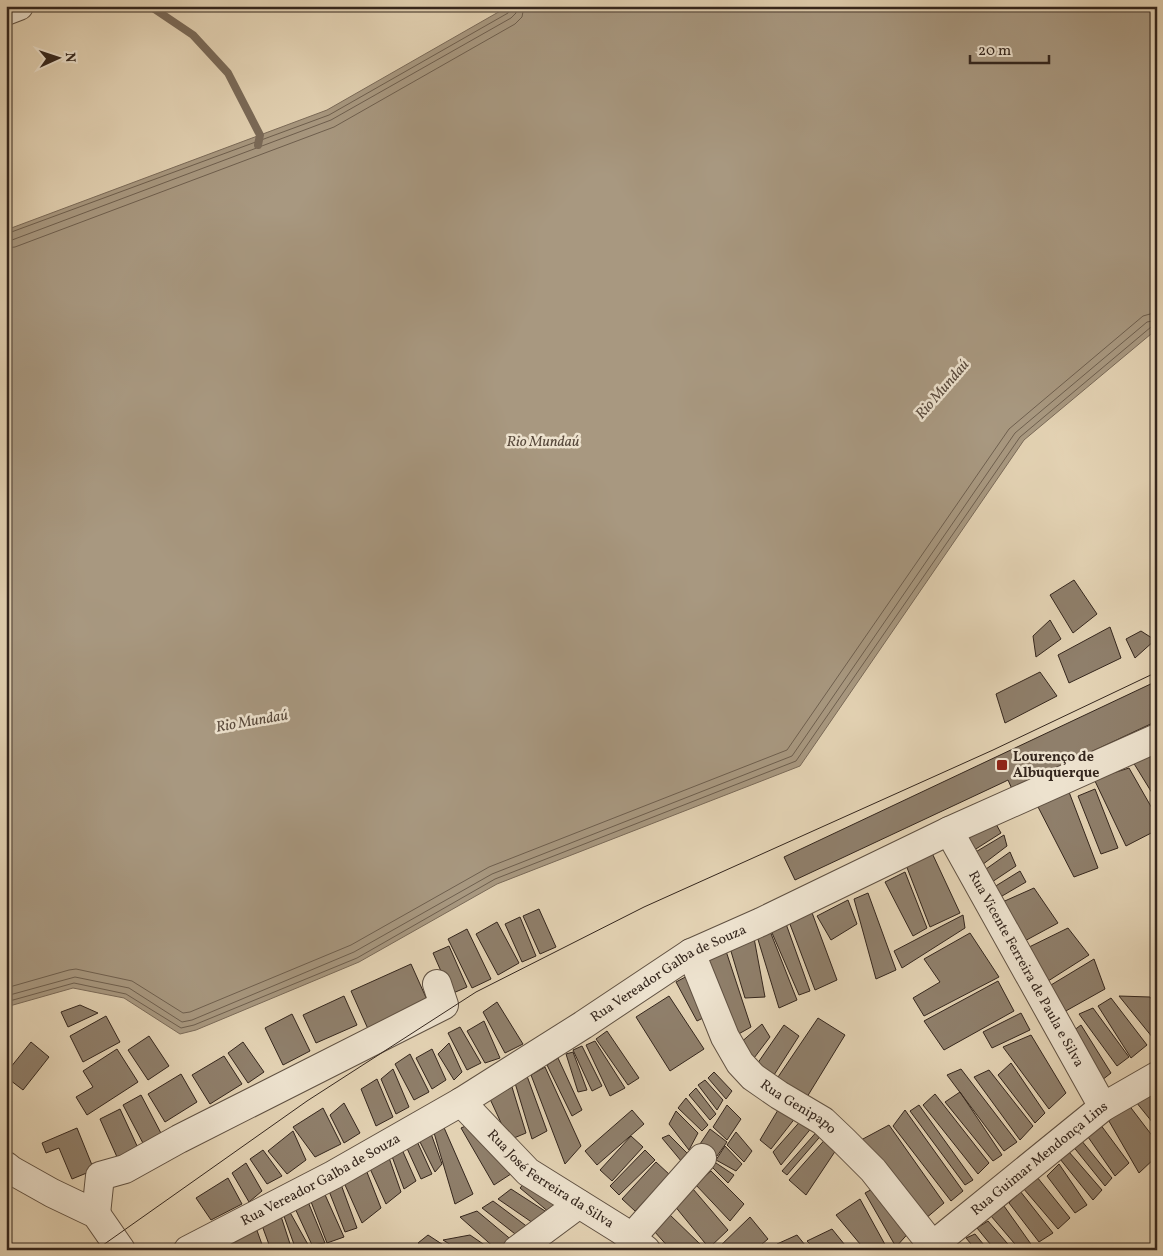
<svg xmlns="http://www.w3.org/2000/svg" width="1163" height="1256" font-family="Vollkorn,serif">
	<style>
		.water { fill: #a89880; stroke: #7a6a58 }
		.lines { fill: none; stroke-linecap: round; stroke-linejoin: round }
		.shore { stroke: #6e5f4e; stroke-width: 1 }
		.stream { stroke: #7a6a58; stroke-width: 8 }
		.building { fill: #8f7f6b; stroke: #34261d }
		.minor-casing { stroke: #605142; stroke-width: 30 }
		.minor { stroke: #ede2ce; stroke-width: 28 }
		.tram { stroke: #34261d; stroke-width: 1 }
		.poi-dot { fill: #8f2418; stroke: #ede2ce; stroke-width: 2 }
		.labels { text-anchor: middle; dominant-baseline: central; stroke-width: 5; stroke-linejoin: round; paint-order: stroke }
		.poi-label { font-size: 14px; font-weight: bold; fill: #34261d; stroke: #ede2ce; text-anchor: start }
		.street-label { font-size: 14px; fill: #34261d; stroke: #ede2ce }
		.water-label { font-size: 15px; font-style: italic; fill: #57483b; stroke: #ede2ce }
	</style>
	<rect width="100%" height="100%" fill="#e3d2b3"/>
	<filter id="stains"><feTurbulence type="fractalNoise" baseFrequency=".004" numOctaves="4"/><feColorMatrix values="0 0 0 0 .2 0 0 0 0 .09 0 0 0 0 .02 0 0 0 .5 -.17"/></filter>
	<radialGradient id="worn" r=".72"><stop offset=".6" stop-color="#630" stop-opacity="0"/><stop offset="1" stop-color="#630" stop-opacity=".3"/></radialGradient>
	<path class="water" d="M509,6h648v323l-133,111 -224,326 -303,118 -138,78 -163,68 -16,4 -56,-36 -51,-10 -67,19v-777l321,-120z"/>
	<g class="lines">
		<path class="shore" d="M6,234l323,-119 179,-102 3,-7
			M6,241l6,-1 319,-120 180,-102 5,-5 1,-7
			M6,248l9,-1 319,-120 181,-103 7,-7 2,-11
			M6,988l63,-18 7,-1 56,12 51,32 7,-1 161,-67 138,-78 298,-117 222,-321 134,-113 14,-4
			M6,996l69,-19 54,11 53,34 10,-2 162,-68 138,-78 300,-118 223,-323 132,-111 10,-2
			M6,1002l68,-19 52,11 55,34 13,-3 163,-67 138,-79 301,-118 224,-324 131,-110 6,-1"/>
		<path class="stream" d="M150,6l43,29 35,38 32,62 -2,10"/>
	</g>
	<path class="building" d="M1074,580l23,34 -24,19 -23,-38z
		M1050,620l11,19 -25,18 -3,-21z
		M1110,627l11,31 -52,25 -11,-28z
		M1141,631l14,9 -20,18 -9,-19z
		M1040,672l17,24 -52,27 -9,-29z
		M1157,681v40l-145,68 -4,-9 -4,2 -209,98 -11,-23z
		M1157,752v49l-24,-39z
		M1129,768l28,49v13l-31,16 -32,-67z
		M1095,789l23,59 -17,6 -23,-58z
		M1069,792l29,76 -24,9 -38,-74z
		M996,824l5,9 -33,21 -7,-12z
		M1004,835l3,11 -29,22 -9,-12z
		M1010,852l6,14 -30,20 -7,-12z
		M932,853l28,60 -30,14 -24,-62z
		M1020,871l6,11 -29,17 -11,-7z
		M905,872l22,56 -14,8 -28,-54z
		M1034,888l24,35 -37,20 -23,-39z
		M868,893l28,77 -20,9 -22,-80z
		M848,900l9,24 -26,16 -14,-24z
		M539,909l17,38 -16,7 -17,-38z
		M811,910l26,70 -22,10 -27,-71z
		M963,915l2,13 -63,40 -8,-17z
		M520,917l16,39 -14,6 -17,-38z
		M785,921l25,70 -11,4 -30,-69z
		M497,922l22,41 -21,12 -22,-41z
		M1068,928l21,27 -44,28 -24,-32z
		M467,929l24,50 -19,9 -24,-49z
		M770,931l27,69 -18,8 -23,-75z
		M970,933l29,44 -75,39 -11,-18 27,-16 -16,-23z
		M754,938l11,59 -20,1 -15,-50z
		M449,946l18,41 -16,7 -18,-41z
		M725,948l26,79 -16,9 -35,-78z
		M1094,959l11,30 -41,23 -18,-24z
		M411,964l17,38 -60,27 -17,-38z
		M691,974l22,39 -16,8 -21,-39z
		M998,981l16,30 -70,39 -20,-29z
		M344,996l13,29 -41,18 -13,-28z
		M669,996l35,53 -34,22 -34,-54z
		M1119,996l31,1 7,10v36z
		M1111,998l36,47 -16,13 -33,-52z
		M497,1002l26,42 -18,9 -22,-41z
		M80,1005l18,8 -30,14 -7,-15z
		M1093,1008l36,49 -12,9 -38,-52z
		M1021,1013l9,17 -38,18 -9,-16z
		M292,1014l18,37 -27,14 -18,-37z
		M106,1016l14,26 -37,20 -13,-26z
		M818,1018l27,17 -38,62 -31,-17z
		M484,1021l16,37 -15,5 -18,-32z
		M762,1024l8,13 -19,25 -12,-18z
		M784,1025l15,11 -25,39 -19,-8z
		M1081,1025l30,48 -14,11 -28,-50z
		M460,1027l21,36 -14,7 -19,-37z
		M607,1031l32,47 -11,7 -32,-46z
		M1031,1035l35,58 -17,16 -46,-62z
		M149,1036l20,30 -21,14 -20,-30z
		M595,1041l30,47 -15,8 -24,-51z
		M31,1042l18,15 -26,33 -17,-13v-4z
		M243,1042l21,30 -16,11 -20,-30z
		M449,1043l13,29 -8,8 -16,-26z
		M582,1046l20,40 -10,5 -19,-41z
		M117,1049l21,33 -51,33 -11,-18 17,-10 -10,-16z
		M432,1049l14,31 -14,9 -16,-31z
		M573,1052l14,38 -9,2 -12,-38z
		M410,1054l19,38 -15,8 -19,-36z
		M224,1056l18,28 -32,20 -18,-29z
		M558,1058l24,52 -10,6 -25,-51z
		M1011,1063l34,50 -10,10 -37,-48z
		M545,1067l36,79 -16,18 -34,-89z
		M393,1069l16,38 -13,7 -15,-35z
		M961,1069l56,73 -13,9 -57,-76z
		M989,1070l44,56 -13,14 -46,-63z
		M714,1072l18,19 -6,8 -18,-21z
		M181,1074l16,28 -32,20 -17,-28z
		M527,1076l20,55 -15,8 -17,-56z
		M377,1079l16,38 -17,9 -15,-37z
		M705,1080l18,20 -6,10 -19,-25z
		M512,1087l14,46 -17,7 -19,-41z
		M696,1088l20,26 -6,6 -21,-25z
		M960,1092l42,63 -9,6 -48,-59z
		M1157,1093v35l-21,-26z
		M935,1094l54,69 -11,11 -55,-69z
		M141,1095l22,42 -18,10 -22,-42z
		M686,1098l22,27 -6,6 -24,-23z
		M344,1103l16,30 -16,10 -14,-28z
		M1128,1104l29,38v14l-18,17 -33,-57z
		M727,1105l14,14 -14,21 -14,-13z
		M781,1105l15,12 -25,32 -11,-9z
		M919,1105l54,75 -8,5 -55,-74z
		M323,1108l18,36 -26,13 -22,-30z
		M120,1109l18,39 -21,9 -17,-38z
		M632,1110l12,14 -47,41 -12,-14z
		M905,1110l58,81 -12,10 -58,-75z
		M676,1111l22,22 -9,17 -20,-26z
		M804,1117l9,9 -32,39 -8,-13z
		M475,1122l42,48 -23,15 -33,-57z
		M442,1123l31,71 -18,10 -23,-78z
		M1100,1124l29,39 -14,13 -29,-42z
		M889,1125l55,78 -19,16 -64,-79z
		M77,1128l17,42 -22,9 -13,-31 -13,5 -4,-10z
		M429,1128l13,36 -7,8 -18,-36z
		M820,1128l4,4 -37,43 -5,-4z
		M710,1129l17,13 -10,14 -17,-12z
		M293,1131l13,29 -19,14 -19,-23z
		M736,1132l16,19 -8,11 -17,-17z
		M669,1135l19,19 -6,8 -20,-24z
		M829,1135l11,9 -34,51 -17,-15z
		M631,1136l12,11 -31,34 -12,-11z
		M416,1139l16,35 -11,5 -16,-35z
		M1081,1140l31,38 -7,8 -33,-41z
		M400,1145l16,36 -12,8 -14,-38z
		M725,1146l17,18 -6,7 -20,-11z
		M263,1150l19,26 -15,8 -17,-25z
		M645,1150l10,10 -36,35 -9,-9z
		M387,1152l14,40 -15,12 -19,-42z
		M1069,1152l33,38 -9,10 -33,-41z
		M363,1162l18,46 -19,15 -21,-47z
		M656,1162l14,13 -35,36 -13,-12z
		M246,1163l16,28 -13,11 -17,-29z
		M716,1163l18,12 -6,8 -16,-16z
		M1059,1164l28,41 -12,8 -28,-37z
		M711,1171l33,33 -14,17 -35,-37z
		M1037,1177l33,41 -12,11 -35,-41z
		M228,1178l14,26 -31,16 -15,-22z
		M339,1179l18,49 -12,4 -18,-46z
		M528,1179l34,21 -12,13 -30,-25z
		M876,1187l36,42 -16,18 -31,-54z
		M322,1188l22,49 -17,6 -19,-49z
		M511,1189l34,22 -12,12 -35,-24z
		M693,1189l35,41 -19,18 -35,-43z
		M1020,1191l33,42 -14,9 -30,-39z
		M306,1197l19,46 -13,2 -19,-41z
		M860,1199l28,51h-23l-29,-35z
		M493,1201l36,27 -10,9 -37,-29z
		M1004,1206l29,41 -4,3h-9l-29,-34z
		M278,1207l14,43h-21l-11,-30z
		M287,1207l24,43h-15l-15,-42z
		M477,1211l37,31 -12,8h-5l-37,-33z
		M668,1213l34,33 -5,4h-26l-17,-19z
		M750,1217l18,22 -13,11h-39z
		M988,1221l25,29h-18l-18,-22z
		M255,1225l9,25h-44l-3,-7z
		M832,1229l17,21h-33l-9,-9z
		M975,1234l13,16h-12l-10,-12z
		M428,1235l23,15h-23l-10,-7z
		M470,1235l22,15h-33l-16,-10z
		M797,1235l12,15h-27l-5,-6z"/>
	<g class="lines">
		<g class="minor-casing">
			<g id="minor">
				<path d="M6,11l13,-5"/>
				<path id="s1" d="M949,831l154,276"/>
				<path id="s2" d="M691,953l34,84 15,26 13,14 26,18 44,26 20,19 30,30 59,75"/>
				<path id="s3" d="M461,1102l67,70 93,58 25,20"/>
				<path d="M6,1166l5,4 41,23 44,21 25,36"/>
				<path d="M96,1214l4,-38 25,-7 54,-30 265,-134 -7,-21"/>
				<path d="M631,1238l71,-80"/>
				<path id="s4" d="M188,1250l145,-75 128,-73 122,-77 108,-72 70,-31 188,-91 208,-93"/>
				<path d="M517,1250l62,-46"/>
				<path id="s5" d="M927,1250l176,-143 54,-31"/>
			</g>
		</g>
		<use href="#minor" class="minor"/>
		<path class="tram" d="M96,1250l211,-149 169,-109 168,-85 349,-157 164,-78"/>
	</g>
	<rect class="poi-dot" x="996" y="759" width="12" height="12" rx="2.5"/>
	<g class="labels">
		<g class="poi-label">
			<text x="1013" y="757">Lourenço de<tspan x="1013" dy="16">Albuquerque</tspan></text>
		</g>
		<g class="street-label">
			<text stroke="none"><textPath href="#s1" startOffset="158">Rua Vicente Ferreira de Paula e Silva</textPath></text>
			<text stroke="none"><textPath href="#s4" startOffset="555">Rua Vereador Galba de Souza</textPath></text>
			<text stroke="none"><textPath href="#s2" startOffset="194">Rua Genipapo</textPath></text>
			<text stroke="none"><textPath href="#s5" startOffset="145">Rua Guimar Mendonça Lins</textPath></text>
			<text stroke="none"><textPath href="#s3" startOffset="119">Rua José Ferreira da Silva</textPath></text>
			<text stroke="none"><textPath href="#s4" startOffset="150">Rua Vereador Galba de Souza</textPath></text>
		</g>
		<g class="water-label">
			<text transform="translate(943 390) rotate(-49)">Rio Mundaú</text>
			<text x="543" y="442">Rio Mundaú</text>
			<text transform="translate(252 722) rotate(-10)">Rio Mundaú</text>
		</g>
	</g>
	<rect width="1163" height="1256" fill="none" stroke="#e3d2b3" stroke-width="25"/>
	<rect x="8" y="8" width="1148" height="1241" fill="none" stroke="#34261d" stroke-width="2.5"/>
	<rect x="12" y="12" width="1138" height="1231" fill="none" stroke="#34261d"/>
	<g transform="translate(58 58) rotate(87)" stroke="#ede2ce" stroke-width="4" paint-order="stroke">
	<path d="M0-4L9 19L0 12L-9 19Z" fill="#34261d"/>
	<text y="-8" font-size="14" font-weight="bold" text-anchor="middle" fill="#34261d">N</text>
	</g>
	<path d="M970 55v8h79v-8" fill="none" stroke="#34261d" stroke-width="2.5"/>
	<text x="978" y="55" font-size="15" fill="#34261d" stroke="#ede2ce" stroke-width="4" paint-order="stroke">20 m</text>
	<rect width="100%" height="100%" filter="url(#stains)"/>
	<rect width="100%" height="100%" fill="url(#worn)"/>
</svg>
